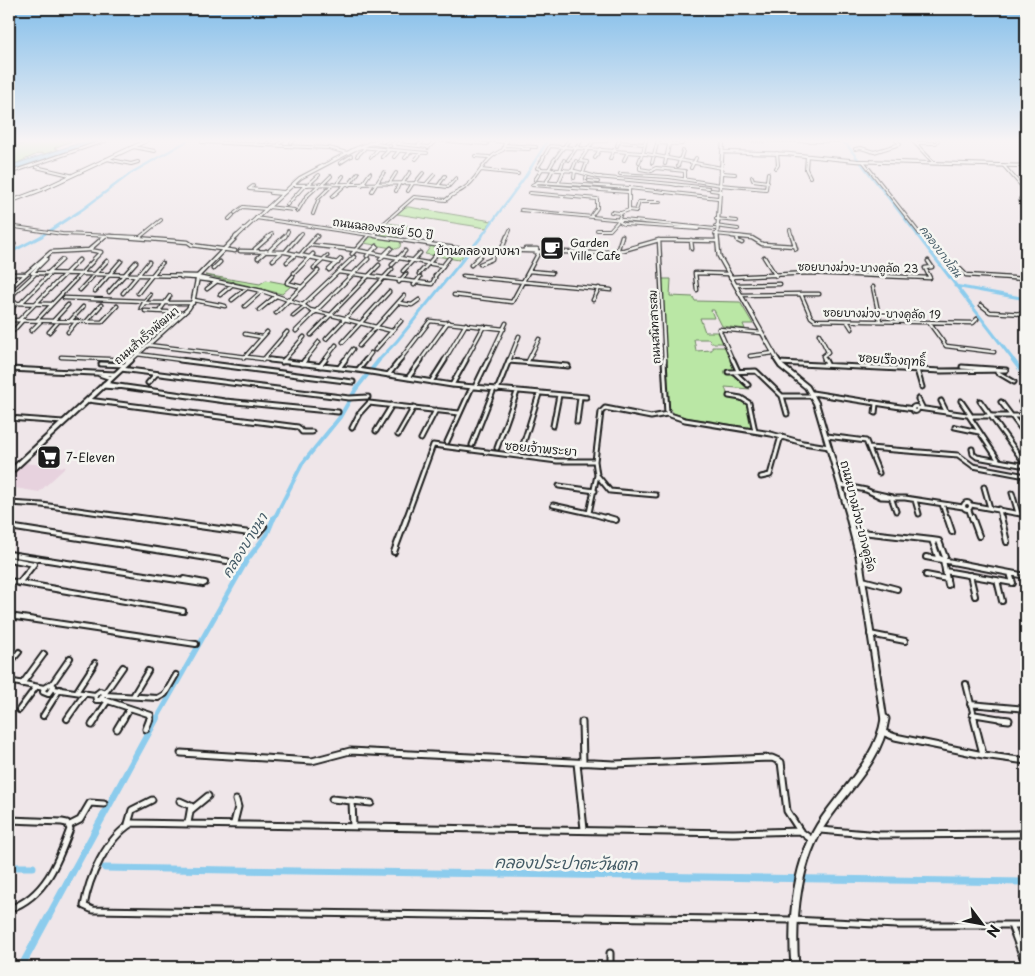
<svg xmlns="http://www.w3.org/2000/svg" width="1035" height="976" font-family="'Playpen Sans','Playpen Sans Thai',sans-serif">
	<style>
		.built { fill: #e7d2de }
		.green { fill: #bae7a5; stroke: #6b8260 }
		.water { fill: #8ccced; stroke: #5f8699 }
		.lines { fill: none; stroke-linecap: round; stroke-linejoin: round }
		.canal-far4 { stroke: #8ccced; stroke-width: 2.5 }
		.canal-far3 { stroke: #8ccced; stroke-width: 3 }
		.canal-far2 { stroke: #8ccced; stroke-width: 4 }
		.canal-far1 { stroke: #8ccced; stroke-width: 5 }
		.canal { stroke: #8ccced; stroke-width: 7 }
		.street-tunnel { stroke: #c5bec0; stroke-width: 2.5; stroke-dasharray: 2.5 1; stroke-linecap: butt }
		.street-far4-casing { stroke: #1c1c1c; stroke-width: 4 }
		.street-far3-casing { stroke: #1c1c1c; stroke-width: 5 }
		.street-far2-casing { stroke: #1c1c1c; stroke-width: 7 }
		.street-far1-casing { stroke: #1c1c1c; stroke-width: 8 }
		.street-casing { stroke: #1c1c1c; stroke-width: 9 }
		.secondary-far4-casing { stroke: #1c1c1c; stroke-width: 4.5 }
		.secondary-far3-casing { stroke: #1c1c1c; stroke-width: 5.5 }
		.secondary-far2-casing { stroke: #1c1c1c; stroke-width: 8 }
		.secondary-far1-casing { stroke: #1c1c1c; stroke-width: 9 }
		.secondary-casing { stroke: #1c1c1c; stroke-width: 11 }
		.street-far4 { stroke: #f6f6f2; stroke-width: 2 }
		.street-far3 { stroke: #f6f6f2; stroke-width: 2.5 }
		.street-far2 { stroke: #f6f6f2; stroke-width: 3 }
		.street-far1 { stroke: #f6f6f2; stroke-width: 4 }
		.street { stroke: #f6f6f2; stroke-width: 5 }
		.secondary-far4 { stroke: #f6f6f2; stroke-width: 2.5 }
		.secondary-far3 { stroke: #f6f6f2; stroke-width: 3 }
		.secondary-far2 { stroke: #f6f6f2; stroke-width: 4 }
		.secondary-far1 { stroke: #f6f6f2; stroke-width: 5 }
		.secondary { stroke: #f6f6f2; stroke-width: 7 }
		.rail-casing { stroke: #1c1c1c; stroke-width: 2.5 }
		.rail { stroke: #f6f6f2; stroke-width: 1; stroke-dasharray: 2; stroke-linecap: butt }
		.labels { text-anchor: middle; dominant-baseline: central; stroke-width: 5; stroke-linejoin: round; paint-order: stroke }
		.far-street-label { font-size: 11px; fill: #1c1c1c; stroke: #f6f6f2 }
		.far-poi-label { font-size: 11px; fill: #1c1c1c; stroke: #f6f6f2; text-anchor: start }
		.far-water-label { font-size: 11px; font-style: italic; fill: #435a65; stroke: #f6f6f2 }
		.far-quarter-label { font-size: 12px; fill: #1c1c1c; stroke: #f6f6f2 }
		.street-label { font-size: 12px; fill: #1c1c1c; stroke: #f6f6f2 }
		.poi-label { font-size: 12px; fill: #1c1c1c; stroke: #f6f6f2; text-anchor: start }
		.water-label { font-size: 14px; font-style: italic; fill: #435a65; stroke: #f6f6f2 }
		.near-water-label { font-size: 16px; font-style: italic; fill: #435a65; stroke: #f6f6f2 }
	</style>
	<rect width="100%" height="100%" fill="#efe6e9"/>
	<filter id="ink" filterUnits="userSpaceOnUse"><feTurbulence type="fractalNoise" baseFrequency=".02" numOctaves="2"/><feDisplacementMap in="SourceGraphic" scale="10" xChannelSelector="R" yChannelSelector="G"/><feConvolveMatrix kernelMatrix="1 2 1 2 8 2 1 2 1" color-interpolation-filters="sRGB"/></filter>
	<g filter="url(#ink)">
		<path class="built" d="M24,463l42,4 -27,25 -30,-5v-12z"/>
		<path class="green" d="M35,140h39l-20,8 5,2 -15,4 -4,-1 -23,10 -8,-1v-14z
			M405,207h4l83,14 -6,7 -89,-14z
			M387,223l22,3 -11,12 -19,-3 10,-6 -7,-2z
			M370,236l31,4 -1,7 -3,2 -33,-6z
			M431,246l37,4 -9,10 -34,-6z
			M205,275l55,9 6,-4 26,5 -10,9z
			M662,279h9l-1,17 23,1 2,4 45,1 13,22h-10l2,5 -23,-3 -8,-16h-3l3,8h-14l5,14h14l5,11h-13l-2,-4h-15l2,12 16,-1v-3h14l10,23h-10v3l7,1 17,15 -25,-2 3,10 18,5 7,26 -69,-11 -11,-4 -4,-6z"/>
		<path class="water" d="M89,140h13l-93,31v-5z"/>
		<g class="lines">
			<path class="canal-far4" d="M837,140l10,5 72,92
				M40,237l43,-28 48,-36 58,-33
				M481,237l44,-60 23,-37"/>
			<path class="canal-far3" d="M918,236l96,125
				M9,253l33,-17
				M955,286l71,13
				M378,361l19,-20 85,-105"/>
			<path class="canal-far2" d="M1013,360l13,17
				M274,519l28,-55 38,-47 16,-28 23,-29"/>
			<path class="canal-far1" d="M156,720l91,-160 20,-26 7,-17"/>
			<path class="canal" d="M9,867h24
				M105,868l921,14
				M21,967l135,-248"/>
			<path class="street-tunnel" d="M238,249h3"/>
			<g class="street-far4-casing">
				<path id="street-far4" d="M436,140l51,4
					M481,140l26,2
					M724,140l113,1
					M912,140l22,23
					M593,141h13
					M202,142l127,6 18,5
					M619,142l26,2
					M255,143l4,-3
					M267,143l5,-3
					M291,143l4,-3
					M369,143l21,3
					M386,143l8,-3
					M657,143l25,1 1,-2
					M916,143h20l2,-3
					M279,144l4,-4
					M398,144l4,-4
					M399,144l30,3
					M505,145l31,2
					M418,146l6,-6
					M617,146l2,-6
					M133,147l22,4
					M360,147l67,6
					M428,148l8,-8
					M504,148l25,1
					M855,149l6,-1 13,4 26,-8 -4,-4
					M643,153l3,-13
					M645,154l-4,-1 81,15
					M357,156l7,-7
					M475,156l14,1
					M807,156l-1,13 4,8
					M371,157l7,-8
					M382,157l7,-7
					M394,157l5,-6
					M405,158l5,-6
					M543,158l7,-12 91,7
					M595,158l5,-9
					M107,159l24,5 7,-2
					M416,159l5,-6
					M555,159l14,-19
					M610,159l4,-9
					M568,160l14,-20
					M624,160l4,-8
					M863,161l57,73
					M587,162l-7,-1 14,-21
					M639,162l3,-8
					M340,163l11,-7
					M652,163l6,-23
					M665,164l5,-24
					M1003,165l23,26
					M640,166v3l12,2
					M678,166l5,-15
					M36,167l34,8
					M691,168l5,-10
					M776,168l2,-3 -1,-12
					M542,169l-5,-1 6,-9
					M549,169l5,-9
					M481,170l37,4
					M560,170l4,-10
					M652,170l4,-2 29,3v8
					M572,171l4,-10
					M9,173l98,-33
					M583,173l4,-11
					M722,173l13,1
					M620,174l49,3 52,8
					M601,177h-4l75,7
					M752,177l1,3 15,2
					M574,178l1,-7
					M586,179l1,-5
					M535,180l7,-11 33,2 22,6
					M547,181l6,-12
					M589,181l9,1
					M559,182l5,-12
					M338,183l5,-7
					M415,183l8,-10
					M323,184l8,-8
					M389,184l7,-11
					M402,184l8,-12
					M426,184l8,-9
					M292,185l123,-2 33,4 8,-9
					M308,185l11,-10
					M349,185l9,-12
					M362,185l8,-12
					M677,185l-5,-1 37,4
					M720,185l46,4 2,-16
					M253,186l-4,3 35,3
					M438,186l7,-10
					M711,190l8,1
					M372,191l12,-19
					M396,191l3,-7
					M408,191l5,-8
					M628,192l-96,-7 6,-3 91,6
					M271,193l11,1
					M530,193l67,6v9l-5,7
					M1026,195l-6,4 6,25
					M332,197l14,-13
					M9,199l5,1
					M660,202h-21l-3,9 -7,-1v-22l89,10
					M287,205l18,-20
					M268,207l26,3
					M521,210l194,19
					M9,211h2
					M297,212l9,-15 14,-13
					M611,212l9,1
					M235,213l8,-6 23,2
					M313,214l6,-16 14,-14
					M256,218l127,19
					M619,218l2,-5 8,-3
					M229,219l4,-4
					M620,219v3l4,2 74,5
					M716,219l21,2
					M9,226l53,8 78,3
					M715,226l23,3
					M597,230h13l10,-11
					M790,230l2,7
					M715,234l29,3
					M375,235l7,-10 32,-28 32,3c6,-6 11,-7 17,-11 17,-10 19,-31 40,-39l3,-10
					M140,237l21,-17
					M268,237l4,-3
					M285,237l3,-6
					M298,237l4,-4
					M367,237l2,-2
					M507,237l3,-7"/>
			</g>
			<g class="street-far3-casing">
				<path id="street-far3" d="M110,236l78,6 4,3 43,6
					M375,236l87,13 136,4 26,-3 35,-10 57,1
					M732,236l20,2 10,6 33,2
					M792,236l4,13
					M737,237l1,4 4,2
					M659,240l6,121
					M691,240l1,9
					M310,245l46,5 87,16
					M9,247l5,-3
					M255,249l15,-13
					M525,249h12l-1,3
					M90,250l11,2 -7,7
					M270,250l15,-14
					M240,251l45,1 53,11
					M501,251l6,-15
					M285,252l14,-16
					M617,252l5,-16
					M352,254l16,-18
					M300,255l17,-19
					M367,256l10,-10
					M764,257l12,19
					M258,258l8,-7
					M380,259l11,-11
					M273,260l9,-8
					M287,262l9,-8
					M480,264l12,-5 1,-8
					M392,265l13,-14
					M471,265l9,-9 2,-6
					M958,267l8,8 60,4
					M314,268l13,-12
					M213,269l7,-7
					M329,270l12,-11
					M403,271l17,-18
					M529,271l23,2
					M338,272l94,12 3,-6
					M32,273l166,3
					M32,273l14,-14
					M48,273l14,-13
					M294,273l19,-19
					M9,274h16
					M419,274l16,-18
					M293,276l-6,7 15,4
					M435,276l14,-18
					M463,276l148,14
					M181,277l16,1
					M197,277l65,14 41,14 7,5 34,8
					M730,277l79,-4 121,5 -5,-10 7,-1 -4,-6
					M198,279l16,2
					M399,282l7,-8
					M414,285l6,-8
					M735,285l45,-1
					M873,287l7,34
					M9,289l42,-37 38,-2 16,-14
					M207,289l9,-7
					M80,290l27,-29
					M697,290l-2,-17 34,1
					M95,291l26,-30
					M109,292l27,-30
					M123,293l26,-31
					M138,293l24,-30
					M801,294h18
					M220,295l13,-11
					M454,295l58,7 27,-50
					M741,295l60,-1 10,23 4,3 158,3 4,-4
					M9,298l26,-24
					M64,298l81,3
					M194,300l31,6
					M232,300l15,-12
					M593,300l6,-12
					M144,302l6,-7
					M9,303l43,1
					M21,303l29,-29
					M399,303l13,2 7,-5
					M303,305l51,-48
					M981,305l9,7 36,2
					M245,306l17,-15
					M141,308l3,-5h49
					M160,310l10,-14
					M259,310l17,-14
					M9,311l8,-8
					M145,311l39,2
					M276,313l42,-42
					M293,316l11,-9
					M347,317l45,-48
					M347,317l1,3 -5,-1z
					M9,320l93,2 15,-16
					M19,320l60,-60
					M37,320l57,-60
					M348,320l44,11
					M53,321l15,-16
					M70,321l13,-14
					M87,321l14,-16
					M847,321l5,8
					M930,324l16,22 48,6
					M13,331l10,-11
					M31,331l10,-10
					M296,331l72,-72
					M49,332l10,-11
					M68,332l9,-11
					M245,334l17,3
					M819,334l9,18 -5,4 2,5
					M311,335l68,-70
					M326,339l18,-19
					M343,342l46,-50
					M148,345l132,16
					M359,346l45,-50
					M375,350l26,-29
					M137,354l52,7
					M750,356l24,-3
					M61,357l69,3
					M244,358l23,-26
					M263,360l24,-28
					M283,361l21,-24
					M304,361l15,-19
					M324,361l12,-16
					M344,361l9,-12
					M365,361l6,-8
					M399,361l31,-40 74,8
					M420,361l28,-39
					M444,361l22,-37
					M465,361l19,-35
					M488,361l18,-38
					M509,361l10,-25
					M528,361l11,-22
					M733,361l-14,-32 43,4"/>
			</g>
			<g class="street-far2-casing">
				<path id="street-far2" d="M119,360h11
					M180,360l173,22
					M270,360l88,10 94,15 134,12
					M664,360l3,54
					M733,360l5,11
					M825,360l2,4
					M509,361l59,5
					M282,362l2,-2
					M779,363l162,8 65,-1 -44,-3
					M101,364l24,1
					M302,364l3,-4
					M320,366l5,-6
					M339,368l6,-8
					M9,369l106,5
					M121,369l228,29 19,-1
					M358,370l8,-10
					M917,370l5,17
					M728,372l28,-1 26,25h31
					M734,372l14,13
					M997,372l17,10
					M99,374l12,4
					M388,375l12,-15
					M408,378l13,-18
					M431,382l14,-22
					M148,383l8,-9
					M104,384l121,17 113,11
					M452,385l14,-25
					M102,386l15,1
					M475,387l13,-27
					M497,390l12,-30
					M812,393l101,16
					M729,396l12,2 8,5 6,28
					M782,396l5,18
					M918,399l4,8
					M88,400l210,27 4,5h10
					M941,401l5,10
					M961,401l11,16
					M980,401l46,64
					M1001,402l25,33
					M1021,402l5,7
					M912.5 409a2.5 2.5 0 1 1 5 0a2.5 2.5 0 1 1-5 0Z
					M918,408l49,7
					M875,413l1,-9
					M969,416l30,45
					M973,416h53
					M9,418l54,4
					M577,422l3,-25
					M553,426l6,-31
					M955,427l24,5
					M352,428l7,-14 10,-11 90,10
					M376,431l16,-26
					M398,435l16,-28
					M827,436l39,5 13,32
					M421,439l15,-29
					M447,442l25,-55
					M472,445l22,-56
					M497,448l20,-56
					M869,448l89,7 15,11 53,10
					M972,449l1,5 4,3 49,9
					M521,451l18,-57
					M597,475l13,16 46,4
					M761,477l9,-2 11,-39
					M841,485l25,5 15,7 24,1 58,9
					M559,486l36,5
					M984,487l6,21
					M874,493l18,4
					M1012,493l6,20
					M891,497l5,14
					M915,500l4,14
					M963.5 506a3.5 3.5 0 1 1 7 0a3.5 3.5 0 1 1-7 0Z
					M9,503l33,2 100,14
					M942,504l5,15
					M553,505l36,8 8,-38 -2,-14
					M971,505l55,10
					M999,509l2,10
					M969,510l3,9
					M589,513l21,6
					M406,519l27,-74 124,16h38l6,-49 4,-4 46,9 16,-3 18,6 86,14 32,9 26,4"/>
			</g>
			<g class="street-far1-casing">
				<path id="street-far1" d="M133,517l124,17 7,-8
					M606,517l10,3
					M947,517l5,15
					M972,517l7,19
					M1001,517l6,25
					M9,527l218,34
					M853,531l79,9
					M932,540l7,1 6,16 -2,3 -5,-3z
					M394,552l13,-35
					M9,554l194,30
					M926,557l100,19
					M9,559l25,5 -15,19
					M943,560l5,25
					M945,571l68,12 -3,-10
					M926,575l21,4
					M970,575l5,21
					M184,579l21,4 -2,1
					M863,580l34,9
					M997,580l5,21
					M9,581l174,30
					M9,616l187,28
					M870,634l35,7
					M9,664l10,-12
					M9,681l35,7
					M22,684l22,-30
					M50,684l4,2 -6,8 -5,-2 1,-4z
					M52,684l18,-26
					M966,684l9,36
					M9,688l4,-6
					M54,689l41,6
					M77,691l18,-28
					M100,691l5,2 -5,7h-4l-1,-5z
					M105,693l18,-26
					M105,695l53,3 7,-4 11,-19
					M133,696l15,-25
					M102,699l49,16 -2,5
					M970,704l56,5
					M19,710l17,-23
					M972,714l36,6
					M43,716l17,-27
					M67,719l18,-26
					M95,720l12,-18
					M123,720l6,-11"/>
			</g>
			<g class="street-casing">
				<path id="street" d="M974,719l9,35
					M1000,719l9,1
					M582,722l1,41
					M92,725l4,-6
					M117,729l6,-10
					M146,729l4,-10
					M882,732l13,5 88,18 43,6
					M181,753l131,8 38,-10 264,13 158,-6 9,4 6,49 13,20
					M577,763l7,66
					M332,799l39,4
					M180,801l11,5 -3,17
					M352,801l1,25
					M191,810l17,-14
					M9,820l53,2 5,1 3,6c-12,33 -25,68 -61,80
					M234,823l4,-16 -2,-7
					M128,824l4,-14 20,-10
					M70,825l10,-5 10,-17 14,1
					M820,830l60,5 146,-1
					M812,840l-12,-9 -67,2 -601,-10c-26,16 -43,54 -48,83l9,4 699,10 105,5h114l15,40
					M1011,925h15
					M610,953v14"/>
			</g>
			<g class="secondary-far4-casing">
				<path id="secondary-far4" d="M724,152l64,2 69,7 169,5
					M9,202l32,-12 107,-50
					M236,237l64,-59 55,-29 24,-9
					M717,237l6,-97"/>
			</g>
			<g class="secondary-far3-casing">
				<path id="secondary-far3" d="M717,236l2,20 59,105
					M130,361l58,-52 5,-8 5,-25 39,-40"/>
			</g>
			<g class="secondary-far2-casing">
				<path id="secondary-far2" d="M777,360l4,6 26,21 9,16 34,116
					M9,473l122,-113"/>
			</g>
			<g class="secondary-far1-casing">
				<path id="secondary-far1" d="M849,517l10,39 25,164"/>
			</g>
			<g class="secondary-casing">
				<path id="secondary" d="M795,967c-4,-48 1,-107 30,-148 22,-32 54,-60 60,-100"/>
			</g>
			<use href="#street-far4" class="street-far4"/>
			<use href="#street-far3" class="street-far3"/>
			<use href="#street-far2" class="street-far2"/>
			<use href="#street-far1" class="street-far1"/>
			<use href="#street" class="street"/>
			<use href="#secondary-far4" class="secondary-far4"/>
			<use href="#secondary-far3" class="secondary-far3"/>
			<use href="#secondary-far2" class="secondary-far2"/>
			<use href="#secondary-far1" class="secondary-far1"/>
			<use href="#secondary" class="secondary"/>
			<g class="rail-casing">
				<path id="rail" d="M9,144l14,-4"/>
			</g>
			<use href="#rail" class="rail"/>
		</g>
	</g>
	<linearGradient id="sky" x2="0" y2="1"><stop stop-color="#83beea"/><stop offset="0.51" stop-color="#f8f4f5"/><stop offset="1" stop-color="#f8f4f5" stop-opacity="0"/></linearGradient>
	<rect width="1035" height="276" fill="url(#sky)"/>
	<defs>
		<g id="cafe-square" transform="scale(1.25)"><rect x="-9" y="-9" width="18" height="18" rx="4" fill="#1c1c1c" stroke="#f6f6f2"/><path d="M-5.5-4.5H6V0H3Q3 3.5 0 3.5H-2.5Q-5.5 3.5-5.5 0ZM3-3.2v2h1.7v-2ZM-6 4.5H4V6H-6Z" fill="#fff"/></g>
		<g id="supermarket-square" transform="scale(1.25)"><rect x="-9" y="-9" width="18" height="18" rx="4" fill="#1c1c1c" stroke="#f6f6f2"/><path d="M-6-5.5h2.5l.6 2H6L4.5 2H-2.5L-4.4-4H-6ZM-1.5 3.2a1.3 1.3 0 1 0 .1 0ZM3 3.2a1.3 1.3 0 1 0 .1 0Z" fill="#fff"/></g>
	</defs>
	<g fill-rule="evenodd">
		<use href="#cafe-square" x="552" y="248"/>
		<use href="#supermarket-square" x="49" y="457"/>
	</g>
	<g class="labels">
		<g class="far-street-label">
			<text transform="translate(383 228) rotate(8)">ถนนฉลองราชย์ 50 ปี</text>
			<text transform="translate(858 267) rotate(1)">ซอยบางม่วง-บางคูลัด 23</text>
			<text transform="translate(882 313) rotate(1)">ซอยบางม่วง-บางคูลัด 19</text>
			<text transform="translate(654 327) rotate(-93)">ถนนสนิทสารสม</text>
			<text transform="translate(146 335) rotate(-41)">ถนนสำเร็จพัฒนา</text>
		</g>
		<g class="far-poi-label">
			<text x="570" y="242">Garden<tspan x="570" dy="13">Ville Cafe</tspan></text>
		</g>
		<g class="far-water-label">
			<text transform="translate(941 251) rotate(53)">คลองบางโสน</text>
		</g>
		<g class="far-quarter-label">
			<text x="478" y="250">บ้านคลองบางนา</text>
		</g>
		<g class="street-label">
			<text transform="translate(892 359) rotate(4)">ซอยเรืองฤทธิ์</text>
			<text transform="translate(541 448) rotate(5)">ซอยเจ้าพระยา</text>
			<text transform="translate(859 516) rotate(76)">ถนนบางม่วง-บางคูลัด</text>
		</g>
		<g class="poi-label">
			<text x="66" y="457">7-Eleven</text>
		</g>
		<g class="water-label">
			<text transform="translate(244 545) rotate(-58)">คลองบางนา</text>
		</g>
		<g class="near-water-label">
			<text transform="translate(566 862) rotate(1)">คลองประปาตะวันตก</text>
		</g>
	</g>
	<rect width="1035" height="976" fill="none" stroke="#f6f6f2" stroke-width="30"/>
	<rect x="15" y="15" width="1005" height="946" fill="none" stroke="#1c1c1c" stroke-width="2" filter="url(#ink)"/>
	<g transform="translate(982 924) rotate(122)" stroke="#f6f6f2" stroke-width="4" paint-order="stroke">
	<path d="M0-4L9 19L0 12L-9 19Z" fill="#1c1c1c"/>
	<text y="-8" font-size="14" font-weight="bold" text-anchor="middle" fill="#1c1c1c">N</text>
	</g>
</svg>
